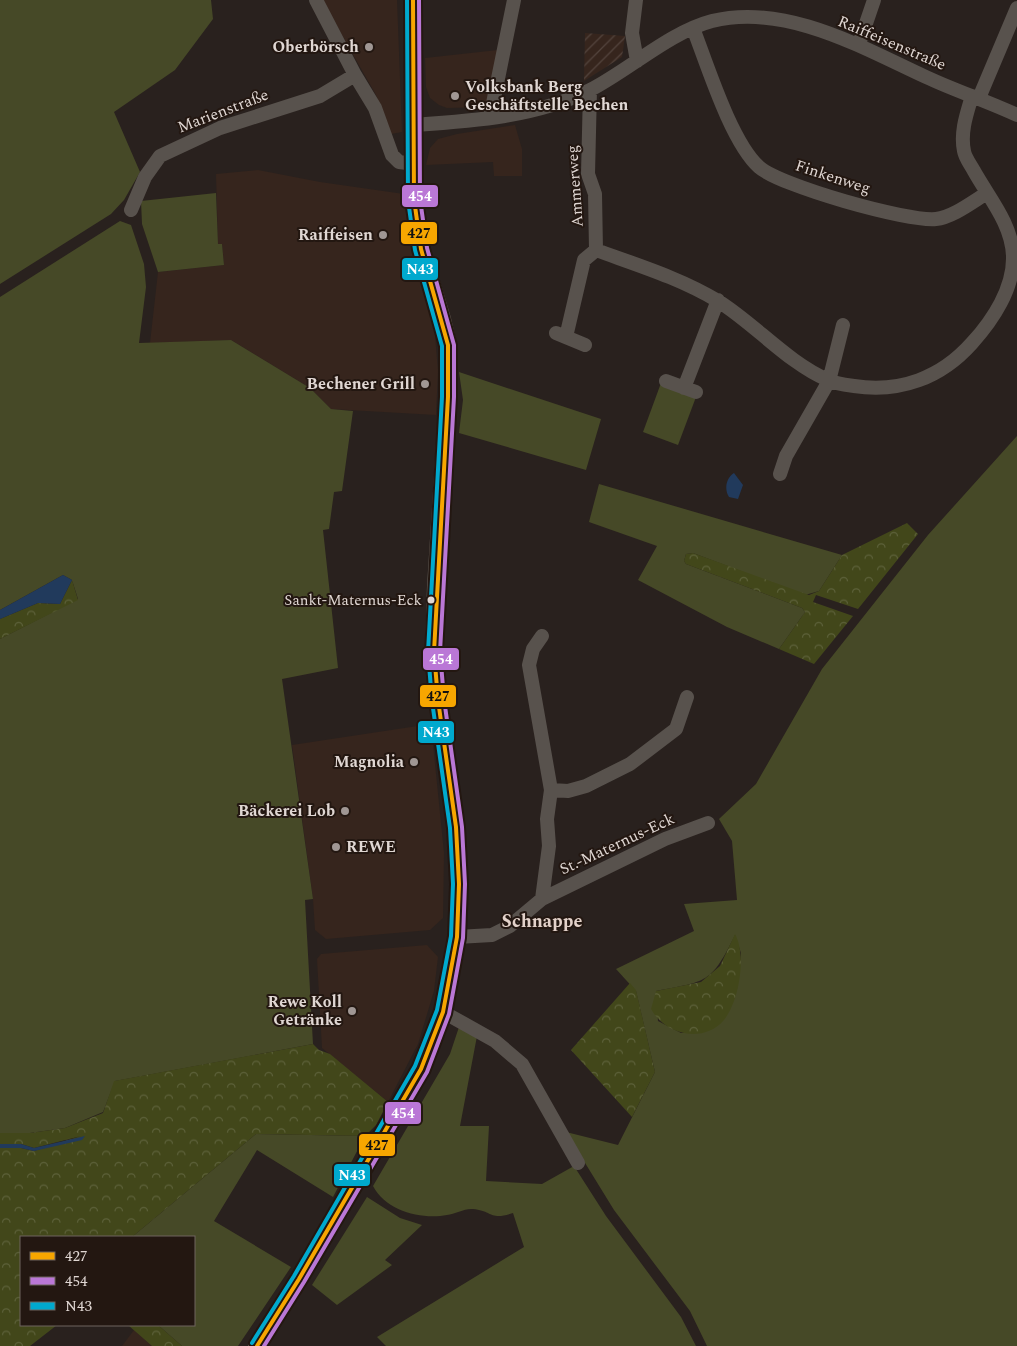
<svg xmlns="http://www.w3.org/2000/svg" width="1017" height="1346" font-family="Spectral,serif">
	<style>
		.built { fill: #36251d }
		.industrial { fill: url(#industrial-furrows) }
		.green { fill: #464927; fill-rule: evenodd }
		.forest { fill: url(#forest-crowns) }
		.water { fill: #213a5c }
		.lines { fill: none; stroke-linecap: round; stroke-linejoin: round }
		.minor { stroke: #58524d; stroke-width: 14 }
		.major { stroke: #625b54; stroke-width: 18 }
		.bus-1-casing { stroke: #231711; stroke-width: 8 }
		.bus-2-casing { stroke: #231711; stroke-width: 8 }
		.bus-3-casing { stroke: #231711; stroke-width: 8 }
		.bus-1 { stroke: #f7a600; stroke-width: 4 }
		.bus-2 { stroke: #ba77d6; stroke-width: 4 }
		.bus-3 { stroke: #00a9ce; stroke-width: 4 }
		.poi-dot { fill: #a09794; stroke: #231711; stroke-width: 2 }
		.bus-dot { fill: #e0d7d3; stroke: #231711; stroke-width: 2 }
		.labels { text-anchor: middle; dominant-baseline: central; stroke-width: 4; stroke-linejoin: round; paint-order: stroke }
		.bus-label { font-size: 15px; fill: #e0d7d3; stroke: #231711; text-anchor: end }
		.street-label { font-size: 16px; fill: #e0d7d3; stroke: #231711 }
		.poi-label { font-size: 16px; font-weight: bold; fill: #e0d7d3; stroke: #231711; text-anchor: end }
		.neighbourhood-label { font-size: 18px; font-weight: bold; fill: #e3d2ca; stroke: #231711 }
		.line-badge { stroke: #231711; stroke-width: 2 }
		.badge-label { font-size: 14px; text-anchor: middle; font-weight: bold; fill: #fff }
		.pale-badge-label { font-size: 14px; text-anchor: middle; font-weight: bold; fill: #111 }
	</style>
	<defs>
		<pattern id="industrial-furrows" width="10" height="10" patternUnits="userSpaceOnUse" patternTransform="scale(1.25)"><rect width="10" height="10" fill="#36251d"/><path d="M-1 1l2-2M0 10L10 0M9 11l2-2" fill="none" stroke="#53443d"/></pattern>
		<pattern id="forest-crowns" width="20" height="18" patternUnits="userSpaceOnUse" patternTransform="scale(1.25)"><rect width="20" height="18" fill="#42471a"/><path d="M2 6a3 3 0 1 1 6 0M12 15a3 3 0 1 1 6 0" fill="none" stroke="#5d613a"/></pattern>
	</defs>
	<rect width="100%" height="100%" fill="#29211e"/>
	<path class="built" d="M322,0h75l5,132 -11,2 -15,-39z
		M498,50l-11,53 -4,4 -36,1 -8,-3 -9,-7 -4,-11 -1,-29z
		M515,125l7,24v27h-28l-1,-14 -67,3 4,-17 8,-9 19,-5z
		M258,170l62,12 84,12 5,45 25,84 4,48 -2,44 -105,-6 -21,-21 -79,-48 -81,3 8,-71 66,-7 -2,-21 -4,1 -2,-71z
		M431,724l13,129 -1,65 -13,12 -104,9 -11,-9 -2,-31 -21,-154z
		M427,945l11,12 -4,34 -16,53 -30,58 -66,-54 -5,-89 4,-5z
		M134,1330l18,16h-30z"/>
	<path class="industrial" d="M585,33l40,3 -3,21 -38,24z"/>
	<path class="green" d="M0,0h211l2,19 -38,51 -61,42 26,60 -16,28 -13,14 -111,70z
		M216,193l2,51h4l2,21 -66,7 -16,-48 -1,-23z
		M120,221l11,4 13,39 2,23 -7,56 92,-3 79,48 21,21 22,2 -11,80 -8,1 -5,37 -6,1 15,138 -56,11 31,220 -8,1 8,144 -198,37 -12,31 -38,16 -35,5h-30v-494l78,-40 -6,-19 -9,-5 -63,35v-313z
		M459,372l142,47 -15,51 -127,-37 4,-33z
		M661,383l35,14 -18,48 -35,-13z
		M1017,436v910h-310l-17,-35 -76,-101 -48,-78 52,13 37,-73 -19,-81 -20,-22 78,-38 -10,-27 53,-4 -5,-59 -13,-22 37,-35 66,-115 106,-134zM735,935l6,18 -4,36 -25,39 -15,5h-16l-23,-12 -2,-30c51,-10 55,-7 79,-56z
		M599,484l243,71 -23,36 -14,4 -112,-42 -7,1 -2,7 2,3 116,44 3,4 -26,37 -52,-22 -89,-47 19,-34 -68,-24z
		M459,1027l18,9 -17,90h29l-3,55 56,3 32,-18 32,50 75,101 15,29h-310l-9,-9 147,-90 -11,-34c-23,8 -20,-2 -40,-4 -8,-1 -18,5 -26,6 -25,5 -61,-4 -74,-29l77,-132z
		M256,1134l109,2 -32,61 -76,-47 -43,71 77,46 -53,79h-56l-24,-21h36v-88h-62z
		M367,1197l33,21 22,7 -37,35 7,5 -55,40 -25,-20z"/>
	<path class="forest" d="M907,523l11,11 -60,75 -42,-14 -3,7 40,14 -39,48 -35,-15 26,-37 -3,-4 -116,-44 -2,-3 2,-7 7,-1 116,42 10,-4 23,-36z
		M72,580l6,20 -78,39v-20l38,-16 22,1z
		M735,934c12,21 4,68 -11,86 -20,24 -59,15 -73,-11l5,-18 45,-9 19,-16z
		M630,983l6,7 19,82 -23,45 -61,-67z
		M313,1044l6,6 11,4 58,48 -12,23 -11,11 -109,-2 -124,103h-111v88h36l-27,21h-30v-198h21l13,3 47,-15 -47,12 -13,-4h-21v-11h30l35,-5 38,-15 11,-32z
		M128,1325h30l24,21h-30z"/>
	<path class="water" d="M734,473l9,12 -5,14 -9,-2c-5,-8 -3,-19 5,-24z
		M63,575l9,5 -12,24 -22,-1 -38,16v-9z
		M85,1136l-3,4 -48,11 -13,-3h-21v-4h21l13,4z"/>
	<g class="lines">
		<path class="minor" d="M316,0l39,75 20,33 17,47 7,7 16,2
			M636,0l-4,33 5,28
			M693,28c14,36 38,114 66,139 21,19 149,55 177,52 17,-2 36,-17 51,-26
			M859,44l15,-44
			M590,90l-2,84 7,20 1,56c41,15 84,28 122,51 37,23 70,62 110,79 8,4 18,5 26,6 46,7 87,-8 118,-43 21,-23 42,-55 41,-87 -1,-32 -24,-58 -39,-85 -3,-6 -9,-13 -10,-20 -4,-19 3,-38 8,-55
			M979,98l38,-90
			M490,118l24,-118
			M413,125c60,-4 123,-8 177,-35 39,-20 80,-58 122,-69 74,-18 149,26 214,56 30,14 61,24 91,38
			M131,210l14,-33 15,-21 60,-28 100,-32 35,-21
			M556,333l29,12
			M566,337l18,-77 12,-10
			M666,381l30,11
			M684,388l34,-88
			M780,474l6,-18 43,-75 14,-56
			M542,636l-9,13 -4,16 22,125 -4,29 2,27 -7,53
			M551,790l17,1 18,-5 44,-22 46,-35 11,-32
			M457,937l35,-2 18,-9 32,-27 123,-60 43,-16
			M443,1012l52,29 27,23 56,99"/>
		<path class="major" d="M257,1346l42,-67 122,-210 22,-57 14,-75 2,-53 -3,-57 -18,-127 -4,-48 2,-66 12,-189v-52l-6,-26 -21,-70 -7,-50 -1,-199"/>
		<g class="bus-1-casing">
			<path id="bus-1" d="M257,1346l42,-67 122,-210 22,-57 14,-75 2,-53 -3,-57 -18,-127 -4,-48 14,-255v-52l-27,-96 -7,-50 -1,-199"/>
		</g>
		<g class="bus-2-casing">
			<path id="bus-2" d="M264,1346l40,-64 123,-210 22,-58 14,-76 2,-54 -3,-57 -18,-128 -4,-47 14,-255v-52l-27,-97 -7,-49 -1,-199"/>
		</g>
		<g class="bus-3-casing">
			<path id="bus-3" d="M252,1343l42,-67 121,-210 22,-56 14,-74 2,-52 -3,-56 -18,-127 -4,-49 14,-255v-51l-27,-96 -7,-50 -1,-200"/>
		</g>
		<use href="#bus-1" class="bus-1"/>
		<use href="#bus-2" class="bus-2"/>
		<use href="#bus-3" class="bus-3"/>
	</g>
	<g class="poi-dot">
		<circle cx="369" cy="47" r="5"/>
		<circle cx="455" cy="96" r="5"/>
		<circle cx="383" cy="235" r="5"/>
		<circle cx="425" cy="384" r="5"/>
		<circle cx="414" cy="762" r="5"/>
		<circle cx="345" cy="811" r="5"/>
		<circle cx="336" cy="847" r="5"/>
		<circle cx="352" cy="1011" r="5"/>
	</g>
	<circle class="bus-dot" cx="431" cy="600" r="4.5"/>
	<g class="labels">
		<g class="bus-label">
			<text x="422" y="600">Sankt-Maternus-Eck</text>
		</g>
		<g class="street-label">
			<text transform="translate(892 43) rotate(23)">Raiffeisenstraße</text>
			<text transform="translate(223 111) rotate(-21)">Marienstraße</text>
			<text transform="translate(833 177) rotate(18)">Finkenweg</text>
			<text transform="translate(575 186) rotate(-94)">Ammerweg</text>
			<text transform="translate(617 844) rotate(-25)">St.-Maternus-Eck</text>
		</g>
		<g class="poi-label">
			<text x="359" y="47">Oberbörsch</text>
			<text x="465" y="87" text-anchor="start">Volksbank Berg<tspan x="465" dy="18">Geschäftstelle Bechen</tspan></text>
			<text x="373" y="235">Raiffeisen</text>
			<text x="415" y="384">Bechener Grill</text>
			<text x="404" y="762">Magnolia</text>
			<text x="335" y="811">Bäckerei Lob</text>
			<text x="346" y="847" text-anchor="start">REWE</text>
			<text x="342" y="1002">Rewe Koll<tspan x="342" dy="18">Getränke</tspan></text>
		</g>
		<g class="neighbourhood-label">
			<text x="542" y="921">Schnappe</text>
		</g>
	</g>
	<g class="line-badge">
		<rect x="401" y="184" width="38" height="24" rx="5" fill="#ba77d6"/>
		<rect x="400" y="221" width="38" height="24" rx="5" fill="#f7a600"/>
		<rect x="401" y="257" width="38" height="24" rx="5" fill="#00a9ce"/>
		<rect x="422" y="647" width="38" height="24" rx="5" fill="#ba77d6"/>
		<rect x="419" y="684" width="38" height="24" rx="5" fill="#f7a600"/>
		<rect x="417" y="720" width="38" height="24" rx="5" fill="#00a9ce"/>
		<rect x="384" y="1101" width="38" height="24" rx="5" fill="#ba77d6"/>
		<rect x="358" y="1133" width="38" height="24" rx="5" fill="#f7a600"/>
		<rect x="333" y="1163" width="38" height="24" rx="5" fill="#00a9ce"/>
	</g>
	<g class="badge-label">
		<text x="420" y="201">454</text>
		<text x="420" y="274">N43</text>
		<text x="441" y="664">454</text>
		<text x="436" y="737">N43</text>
		<text x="403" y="1118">454</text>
		<text x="352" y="1180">N43</text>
	</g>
	<g class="pale-badge-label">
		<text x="419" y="238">427</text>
		<text x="438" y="701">427</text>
		<text x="377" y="1150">427</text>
	</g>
	<rect x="20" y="1236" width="175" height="90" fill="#231711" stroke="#6f645f"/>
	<rect x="30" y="1252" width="25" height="8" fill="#f7a600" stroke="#6f645f"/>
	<text x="65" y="1261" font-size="15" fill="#e0d7d3">427</text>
	<rect x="30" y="1277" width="25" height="8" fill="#ba77d6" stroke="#6f645f"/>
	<text x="65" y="1286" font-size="15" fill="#e0d7d3">454</text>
	<rect x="30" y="1302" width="25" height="8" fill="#00a9ce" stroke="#6f645f"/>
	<text x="65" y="1311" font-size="15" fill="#e0d7d3">N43</text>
</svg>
